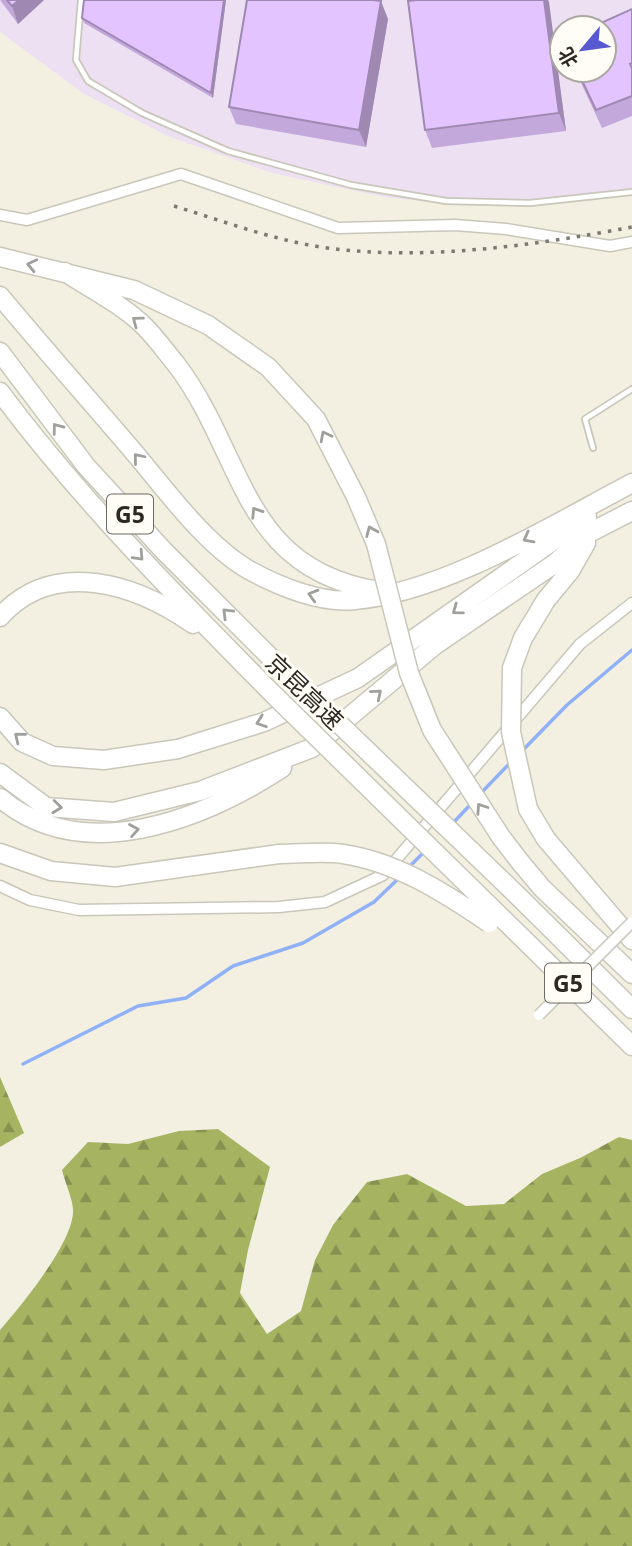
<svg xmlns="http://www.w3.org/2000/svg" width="632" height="1546" font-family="'Noto Sans','Noto Sans SC',sans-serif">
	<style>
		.industrial { fill: #eee0f3; fill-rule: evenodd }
		.forest { fill: url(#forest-firs) }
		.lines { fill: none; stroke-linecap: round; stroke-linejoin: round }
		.stream { stroke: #90b1f8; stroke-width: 3.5 }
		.lane-casing { stroke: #c9c7b9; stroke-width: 8 }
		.street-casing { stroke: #c9c7b9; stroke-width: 13 }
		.highway-casing { stroke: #c9c7b9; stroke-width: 21 }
		.lane { stroke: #fff; stroke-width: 4.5 }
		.street { stroke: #fff; stroke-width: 10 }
		.highway { stroke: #fff; stroke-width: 18 }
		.rail { stroke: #7b7970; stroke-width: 3.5; stroke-dasharray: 3.5 7; stroke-linecap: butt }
		.street-bridge-casing { stroke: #c9c7b9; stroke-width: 13; stroke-linecap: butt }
		.highway-bridge-casing { stroke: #c9c7b9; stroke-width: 21; stroke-linecap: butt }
		.street-bridge { stroke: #fff; stroke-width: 10 }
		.highway-bridge { stroke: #fff; stroke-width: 18 }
		.wall { fill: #c3a9db }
		.shaded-wall { fill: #9f89b2 }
		.building { fill: #e3c4ff; stroke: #9f89b2; stroke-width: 2 }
		.oneway { stroke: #9f9f9c }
		.labels { text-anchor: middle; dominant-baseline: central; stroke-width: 6; stroke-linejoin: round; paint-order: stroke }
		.shield { fill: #fffdf5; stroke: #6a6963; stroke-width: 2 }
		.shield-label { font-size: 23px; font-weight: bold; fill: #2a2924 }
		.street-label { font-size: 24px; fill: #2a2924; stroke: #fffdf5 }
	</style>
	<defs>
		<pattern id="forest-firs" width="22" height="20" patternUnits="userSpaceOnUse" patternTransform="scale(1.75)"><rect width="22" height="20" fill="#a6b462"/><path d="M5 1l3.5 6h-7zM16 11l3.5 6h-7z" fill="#879251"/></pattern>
	</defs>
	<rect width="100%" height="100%" fill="#f3f0e2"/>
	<path class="industrial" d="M0,0h632v196l-95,9h-77l-76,-8 -112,-24 -102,-36 -86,-43 -84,-62zM562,28h42v42h-42z"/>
	<path class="forest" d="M0,1077l24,56 -24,14z
		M218,1129l52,38 -22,83 -8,43 27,41 34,-23 14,-51 18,-35 34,-43 40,-8 59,32 38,-2 38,-30 38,-16 39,-21 13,3v406h-632v-216c21,-24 71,-85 73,-117 1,-12 -8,-30 -11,-43l26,-28 40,2 51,-13z"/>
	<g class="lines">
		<path class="stream" d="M521,752l46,-47 65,-55
			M480,794l31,-32
			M451,825l21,-22
			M409,867l17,-17
			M23,1064l115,-58 48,-8 47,-32 70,-23 71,-41 25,-24"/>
		<g class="lane-casing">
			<path id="lane" d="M81,0l-5,60 12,21 54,32 86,38 123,34 95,16 84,2 102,-11
				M593,448l-8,-29 47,-30"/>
		</g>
		<g class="street-casing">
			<path id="street" d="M0,215l27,5 154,-46 157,54 117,-3 51,4 104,17 22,-4
				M0,886l30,14 49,10 200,-3 46,-5 58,-27 197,-231 52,-41"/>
		</g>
		<g class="highway-casing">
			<path id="highway" d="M0,257l134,33 74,35 60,42 48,52 40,78
				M65,272c26,17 58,33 80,55 11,11 21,25 31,37 70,92 64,205 203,227
				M0,296c45,54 92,107 138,161 31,37 69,89 111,113 29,16 72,34 106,30 90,-8 197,-75 277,-117
				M0,352l86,114 78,85 111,111
				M0,392c82,110 178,206 275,304
				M546,600l24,-29 16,-28
				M0,617c53,-60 136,-33 193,7
				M0,717l22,25 31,14 51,4 74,-11 86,-27 94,-44 229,-161
				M0,773l46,34 68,5 86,-21 112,-43 123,-103 119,-81 37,-32 41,-21
				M0,798c83,70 204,21 282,-30
				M546,839l86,101
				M0,853l51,18 64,6 164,-23
				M521,863l21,25 90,86
				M517,895l115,114
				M504,920l128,126"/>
		</g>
		<use href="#lane" class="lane"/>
		<use href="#street" class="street"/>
		<use href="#highway" class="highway"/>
		<path class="rail" d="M174,206c36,11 72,24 108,33 106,28 244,8 350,-12"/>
		<g class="street-bridge-casing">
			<path id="street-bridge" d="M539,1015l93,-93"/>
		</g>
		<g class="highway-bridge-casing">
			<path id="highway-bridge" d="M356,497l20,47 33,129 23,57 69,107 20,26
				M275,662l242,233
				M275,696l229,224
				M546,839l-18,-30 -17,-77 1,-64 11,-30 23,-38
				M279,854c20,0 44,-3 64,0 54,8 102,39 146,69"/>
		</g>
		<use href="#street-bridge" class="street-bridge"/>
		<use href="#highway-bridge" class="highway-bridge"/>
	</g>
	<path class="wall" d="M0,0h44l-26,24z
		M84,0h142l-13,98 -129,-75 -2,-5z
		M417,0h131l18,131 -134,17 -7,-18z
		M632,9v107l-30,12 -27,-58h29z
		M388,19l-22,128 -130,-23 -7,-17z"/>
	<path class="shaded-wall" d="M19,0h25l-26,24 -6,-18z
		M224,0h2l-13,98 -2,-5z
		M544,0h4l1,2 17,129 -7,-18z
		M381,1l7,18 -22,128 -7,-17z"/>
	<path class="building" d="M7,0h12l-7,6z
		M84,0h140l-13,93 -129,-75z
		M247,0h126l8,1 -22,129 -130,-23z
		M417,0h127l15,113 -134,17 -17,-129z
		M632,9v54l-2,1 2,4v28l-36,14 -19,-40h27v-42h-14z"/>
	<defs><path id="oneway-chevron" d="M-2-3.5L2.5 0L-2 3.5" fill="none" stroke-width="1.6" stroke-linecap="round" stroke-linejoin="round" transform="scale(1.75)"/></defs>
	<g class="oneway">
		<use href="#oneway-chevron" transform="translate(32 265) rotate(-167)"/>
		<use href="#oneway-chevron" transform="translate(137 321) rotate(-143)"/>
		<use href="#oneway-chevron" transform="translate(57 428) rotate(-127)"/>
		<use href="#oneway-chevron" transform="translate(325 436) rotate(-117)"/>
		<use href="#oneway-chevron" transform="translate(138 458) rotate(-130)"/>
		<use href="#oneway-chevron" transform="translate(256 512) rotate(-123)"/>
		<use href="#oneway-chevron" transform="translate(371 531) rotate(-113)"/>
		<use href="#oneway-chevron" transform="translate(528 538) rotate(152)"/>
		<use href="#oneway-chevron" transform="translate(139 556) rotate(47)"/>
		<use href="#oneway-chevron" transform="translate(313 595) rotate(-164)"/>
		<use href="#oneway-chevron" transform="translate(457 610) rotate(144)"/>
		<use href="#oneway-chevron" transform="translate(227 613) rotate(-135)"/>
		<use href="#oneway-chevron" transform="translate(377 694) rotate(-40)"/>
		<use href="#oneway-chevron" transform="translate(261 722) rotate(160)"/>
		<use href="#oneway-chevron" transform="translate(19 737) rotate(-141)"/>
		<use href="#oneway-chevron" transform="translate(57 807) rotate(6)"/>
		<use href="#oneway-chevron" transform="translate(481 808) rotate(-124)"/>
		<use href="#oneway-chevron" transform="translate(134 830) rotate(-10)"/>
	</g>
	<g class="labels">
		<g class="shield">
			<rect x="107" y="494.5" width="46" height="39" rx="5"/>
			<rect x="545" y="963.5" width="46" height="39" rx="5"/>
		</g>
		<g class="shield-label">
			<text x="130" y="514">G5</text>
			<text x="568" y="983">G5</text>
		</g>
		<g class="street-label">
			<text transform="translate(305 691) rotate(44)">京昆高速</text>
		</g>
	</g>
	<g transform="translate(583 49) rotate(241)"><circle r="33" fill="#fffdf5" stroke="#aaa8a1" stroke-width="2"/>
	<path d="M0-5L12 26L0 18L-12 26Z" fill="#5859d1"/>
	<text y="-10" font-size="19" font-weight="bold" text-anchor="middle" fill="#2a2924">北</text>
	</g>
</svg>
